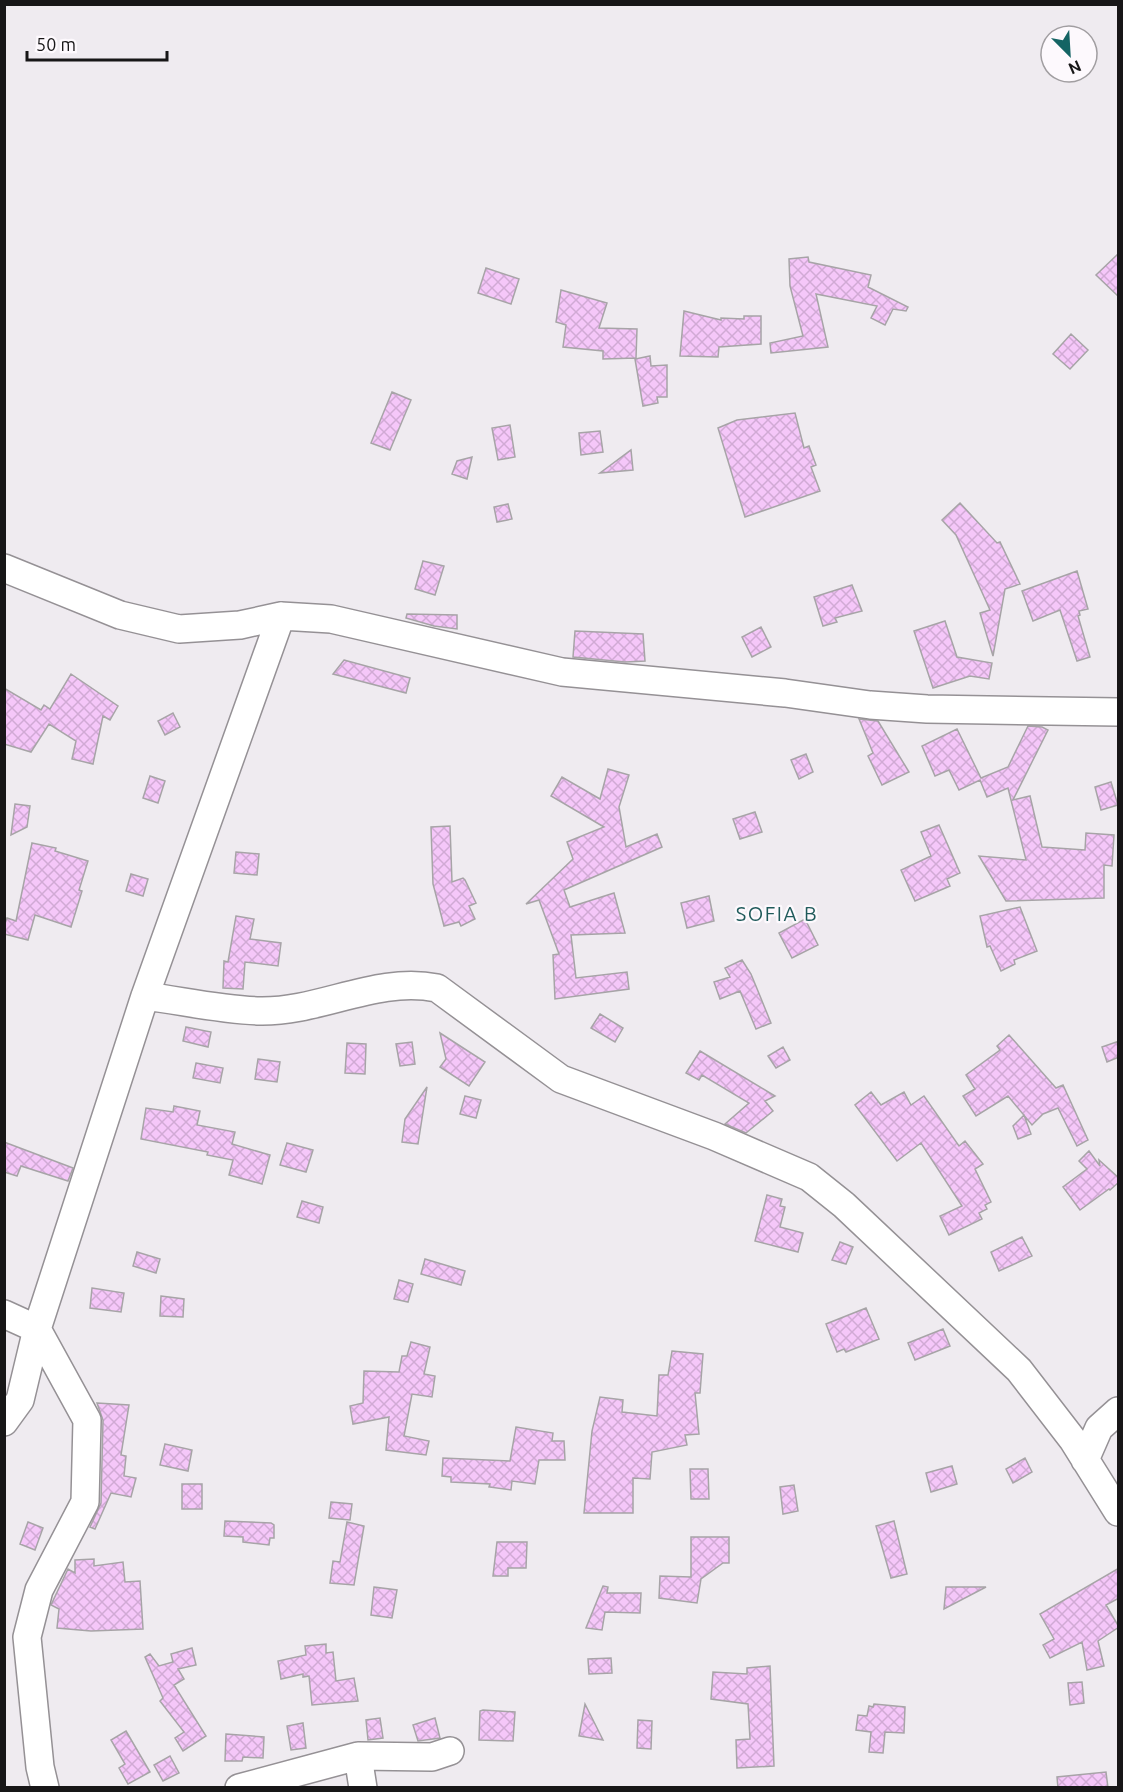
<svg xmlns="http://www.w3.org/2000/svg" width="1123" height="1792" font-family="Ubuntu,sans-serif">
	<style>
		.building { fill: url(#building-cross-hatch); stroke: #a7a4a7; stroke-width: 1.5 }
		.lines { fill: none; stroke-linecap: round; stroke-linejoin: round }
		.minor-casing { stroke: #959195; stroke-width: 30 }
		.minor { stroke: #fff; stroke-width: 27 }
		.labels { text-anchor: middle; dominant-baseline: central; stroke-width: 4.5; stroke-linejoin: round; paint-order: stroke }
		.quarter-label { font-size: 20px; letter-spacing: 1.5px; fill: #1f5a5a; stroke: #fdf9fd }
	</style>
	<defs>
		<pattern id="building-cross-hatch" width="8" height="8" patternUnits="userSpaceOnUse" patternTransform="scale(1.5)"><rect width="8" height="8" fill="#f5c7f9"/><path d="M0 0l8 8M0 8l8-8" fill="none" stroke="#d1aad5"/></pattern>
	</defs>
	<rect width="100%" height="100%" fill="#efebf0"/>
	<path class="building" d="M1119,253v44l-23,-22z
		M808,257l1,5 62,13 -3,12 40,20 -2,4 -13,-2 -8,16 -14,-7 6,-12 -61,-12 12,53 -57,6 -1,-10 33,-7 -13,-50 -1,-27z
		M486,268l33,11 -8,25 -33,-11z
		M561,290l46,13 -8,25 38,1 -1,29 -33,1v-8l-40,-4 3,-22 -10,-3z
		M684,311l37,9v-2l23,1v-3h17v28l-42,3 -1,10 -38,-1z
		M1071,334l17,16 -18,19 -17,-15z
		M650,356l1,10 16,-1v32h-10l1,6 -15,3 -8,-47z
		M392,392l19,8 -21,50 -19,-7z
		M795,413l9,35 5,-2 7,19 -5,2 9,24 -75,26 -27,-89 19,-8z
		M510,425l5,32 -17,3 -6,-32z
		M600,431l3,21 -22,3 -2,-22z
		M631,450l2,20 -33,3z
		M472,457l-5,22 -15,-5 5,-13z
		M960,503l37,40 3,-1 20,42 -15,5 -12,67 -13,-43 10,-3 -34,-75 -14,-15z
		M508,504l4,15 -15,3 -3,-15z
		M423,561l21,5 -9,29 -20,-6z
		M1077,571l11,38 -9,2 1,4 -2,1 12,41 -13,4 -17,-51 -27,11 -11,-30z
		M852,585l10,26 -27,7 2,4 -14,4 -9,-29z
		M407,614l50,1v14l-23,-3 -28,-8z
		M945,621l12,36 35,6 -3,16 -19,-3 -37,12 -19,-57z
		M761,627l10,20 -19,10 -10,-20z
		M575,631l68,3 2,27 -20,1 -52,-5z
		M344,660l66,18 -4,15 -73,-19z
		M71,674l47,32 -8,14 -7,-4 -10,48 -21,-5 4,-18 -27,-17 -18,28 -27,-8v-56l37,22 3,-5 6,4z
		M173,713l7,14 -15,8 -7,-14z
		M859,719l19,2 31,51 -27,13 -14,-29 5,-3z
		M1028,726l14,1 6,3 -35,70 17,-4 12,51 43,3 1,-17 28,2 -2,31 -8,-1v33l-98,3 -27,-45 47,4 -18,-72 -21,9 -7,-17 -21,10 -10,-20 -14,6 -13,-30 35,-17 24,49 27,-11z
		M806,754l7,18 -14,7 -8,-19z
		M608,769l21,6 -10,32 7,40 31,-13 5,13 -98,43 6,17 44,-14 11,40 -54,2 5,43 51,-6 2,17 -74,10 -2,-44 6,-1 -20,-54 -13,4 47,-45 -6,-17 37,-15 -53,-31 11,-19 38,22z
		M150,776l15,5 -7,22 -15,-5z
		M1111,782l7,23 -17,5 -6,-23z
		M15,804l15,2 -3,21 -16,8z
		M755,812l7,20 -22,7 -7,-20z
		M939,825l21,48 -13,6 3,7 -35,15 -14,-31 30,-14 -10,-24z
		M450,826l2,56 11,-4 2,2 11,23 -7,3 6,13 -14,7 -2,-4 -15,4 -11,-42 -2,-57z
		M32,843l24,5 -1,3 33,10 -9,29 3,1 -11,36 -36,-12 -7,25 -24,-6v-8l3,-8 9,3z
		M236,852l23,2 -2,21 -23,-2z
		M131,874l17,5 -5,17 -17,-5z
		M709,896l5,25 -27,7 -6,-25z
		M1020,907l17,44 -23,9 1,4 -14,7 -11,-25 -3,1 -7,-31z
		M236,916l18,3 -4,20 31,4 -3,23 -33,-4 -2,27 -20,-1 1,-27 4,1z
		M805,919l13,26 -26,13 -13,-25z
		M742,960l9,14 20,49 -15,6 -16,-38 -20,8 -6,-17 16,-5 -5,-9z
		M600,1014l23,14 -8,14 -24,-14z
		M186,1027l25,5 -3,15 -25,-6z
		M440,1033l45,29 -16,24 -29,-19 6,-8z
		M1009,1035l47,53 7,-3 25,55 -11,6 -19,-38 -15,6 -11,11 -24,-29 -32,20 -13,-20 12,-7 -9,-14 34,-25 -3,-4z
		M1119,1041v16l-12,5 -5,-15z
		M412,1042l3,22 -15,2 -4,-22z
		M347,1043l19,1 -1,30 -20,-1z
		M783,1047l7,13 -14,8 -8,-12z
		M700,1051l75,45 -10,5 8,10 -27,22 -21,-9 24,-21 -47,-28 -3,5 -13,-7z
		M258,1059l22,3 -3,20 -22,-3z
		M196,1063l27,5 -3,15 -27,-5z
		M427,1087l-9,57 -16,-2 3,-23z
		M871,1092l10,13 23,-13 7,13 13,-9 35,50 6,-5 18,23 -8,5 16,33 -6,3 2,4 -8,4 3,6 -33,16 -9,-19 22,-10 -41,-63 -24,18 -42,-56z
		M465,1096l16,4 -5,18 -16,-4z
		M174,1106l26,5 -3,14 38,7 -3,12 38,11 -8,29 -33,-9 4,-15 -26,-5 1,-3 -67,-13 5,-31 27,4z
		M1024,1115l7,19 -13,5 -5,-13z
		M4,1142l69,26 -5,13 -47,-15 -4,10 -13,-4z
		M287,1143l26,7 -7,22 -26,-7z
		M1089,1151l11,15 -1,-6 20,18v4l-9,8 -1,-1 -29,21 -17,-23 24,-18 -8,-8z
		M767,1195l15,4 -2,7 5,1 -5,20 23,6 -5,19 -43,-11z
		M302,1201l21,6 -4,16 -22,-6z
		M1022,1237l10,19 -33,15 -8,-19z
		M840,1242l13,5 -7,17 -14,-4z
		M137,1252l23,7 -4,14 -23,-7z
		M425,1259l40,12 -4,14 -40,-11z
		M399,1280l14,4 -5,18 -14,-3z
		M92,1288l32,5 -3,19 -31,-4z
		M161,1296l23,3 -1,18 -23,-1z
		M866,1308l13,31 -33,13 -2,-3 -7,3 -11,-28z
		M943,1329l7,17 -35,14 -7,-17z
		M411,1342l19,5 -6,27 11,2 -3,21 -20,-3 -8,42 25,5 -3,14 -40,-5 3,-33 -36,7 -3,-18 13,-3 1,-32 35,1 3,-16h5z
		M672,1351l31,3 -3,39h-5l4,41 -14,1 2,10 -35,7 -2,27 -17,-1v35h-49l8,-82 8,-34 23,3 -1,12 35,4 2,-41h9z
		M97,1403l32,2 -8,50 5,1 -2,20 12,2 -5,19 -20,-4 -16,36 -5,-2 11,-24 2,-83z
		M516,1427l37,6 -1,8h12l1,19h-26l-4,24 -23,-3 -1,9 -22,-3 1,-3 -39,-2v-5l-9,-1 1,-18 67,3z
		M165,1444l27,6 -4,21 -28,-6z
		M1025,1458l7,14 -19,11 -7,-14z
		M952,1466l5,18 -26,8 -5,-19z
		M690,1469h18l1,30h-18z
		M182,1484h20v25h-20z
		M794,1485l4,26 -15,3 -3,-27z
		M331,1502l21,2 -2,16 -21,-2z
		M225,1521l46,2 3,2v13h-4l-1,7 -26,-3v-5l-19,-1z
		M894,1521l13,53 -16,4 -15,-52z
		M28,1522l15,6 -8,22 -15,-6z
		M347,1522l17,4 -10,59 -24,-2 3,-22 7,1z
		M691,1537h38v26h-6l-22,16 -4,24 -38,-5 1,-22 31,1z
		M497,1542h30l-1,26h-18v8h-15z
		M94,1559v7l29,-4 2,20 15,-1 3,48 -52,2 -34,-3 2,-19 -8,-4 17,-36 7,4v-13z
		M1119,1568v30l-13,7 13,22 -21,14 6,25 -17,4 -5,-28 -32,16 -7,-13 11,-6 -14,-25z
		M603,1586l5,1 -1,6h34l-1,20 -35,-1 -3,18 -16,-2z
		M374,1587l23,3 -5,28 -21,-3z
		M946,1587h40l-42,22z
		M326,1644v9l7,-1 3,29 18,-3 4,23 -46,4 -3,-29 -6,1v-3l-22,5 -3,-18 28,-6 -1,-9z
		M192,1648l4,17 -18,4 6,10 -10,6 32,51 -23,15 -8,-13 9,-6 -24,-31 3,-3 -18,-41 5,-3 9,12 14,-4 -2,-8z
		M611,1658l1,15 -23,1 -1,-15z
		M770,1666l4,100 -37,2 -1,-28 14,-1 -2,-35 -37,-5 2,-27 34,2v-6z
		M1082,1682l2,21 -14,2 -2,-22z
		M585,1704l18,36 -24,-4z
		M874,1704l31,3 -1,26 -19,-1 -2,21 -14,-1 2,-20 -15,-2 2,-15 9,1 2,-10 4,1z
		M483,1710l32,2 -2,29 -34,-1 1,-29z
		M380,1718l3,20 -15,2 -2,-20z
		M435,1718l5,20 -22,3 -5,-16z
		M638,1720l14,1 -1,28 -14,-1z
		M303,1723l3,25 -15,2 -4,-24z
		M126,1731l24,41 -22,12 -9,-16 6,-4 -14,-24z
		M226,1734l38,3 -1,21 -20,-1 -1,4h-17z
		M170,1756l9,17 -16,8 -9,-16z
		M1106,1772l2,16h-50l-1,-11z"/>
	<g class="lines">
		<g class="minor-casing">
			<path id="minor" d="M4,568l116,47 59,14 61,-4 41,-9 50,3 231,53 223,21 85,12 57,4 191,3
				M145,996c38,5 77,14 115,15 61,1 116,-35 177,-23l124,91 153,57 95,41 35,28 175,165 54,70 45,72
				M4,1314l33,15 50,91 -2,82 -46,88 -12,47 13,130 5,21
				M4,1422l16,-22 17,-71 108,-333 136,-380
				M1085,1460l14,-32 19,-17
				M358,1756l5,32
				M239,1788l119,-32 74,1 18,-6"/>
		</g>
		<use href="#minor" class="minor"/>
	</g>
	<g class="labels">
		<g class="quarter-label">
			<text x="777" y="913">SOFIA B</text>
		</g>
	</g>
	<rect width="1123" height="1792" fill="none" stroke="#171617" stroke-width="12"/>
	<g transform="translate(1069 54) rotate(156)"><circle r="28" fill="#fdf9fd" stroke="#a19ea1" stroke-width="1.5"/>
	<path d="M0-4.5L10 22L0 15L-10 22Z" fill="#146464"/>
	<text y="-9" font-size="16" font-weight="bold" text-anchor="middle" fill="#171617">N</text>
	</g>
	<path d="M27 51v9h140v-9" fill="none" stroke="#171617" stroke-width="3"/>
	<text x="36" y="51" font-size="18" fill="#171617" stroke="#fdf9fd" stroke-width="4.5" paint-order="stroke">50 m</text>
</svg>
